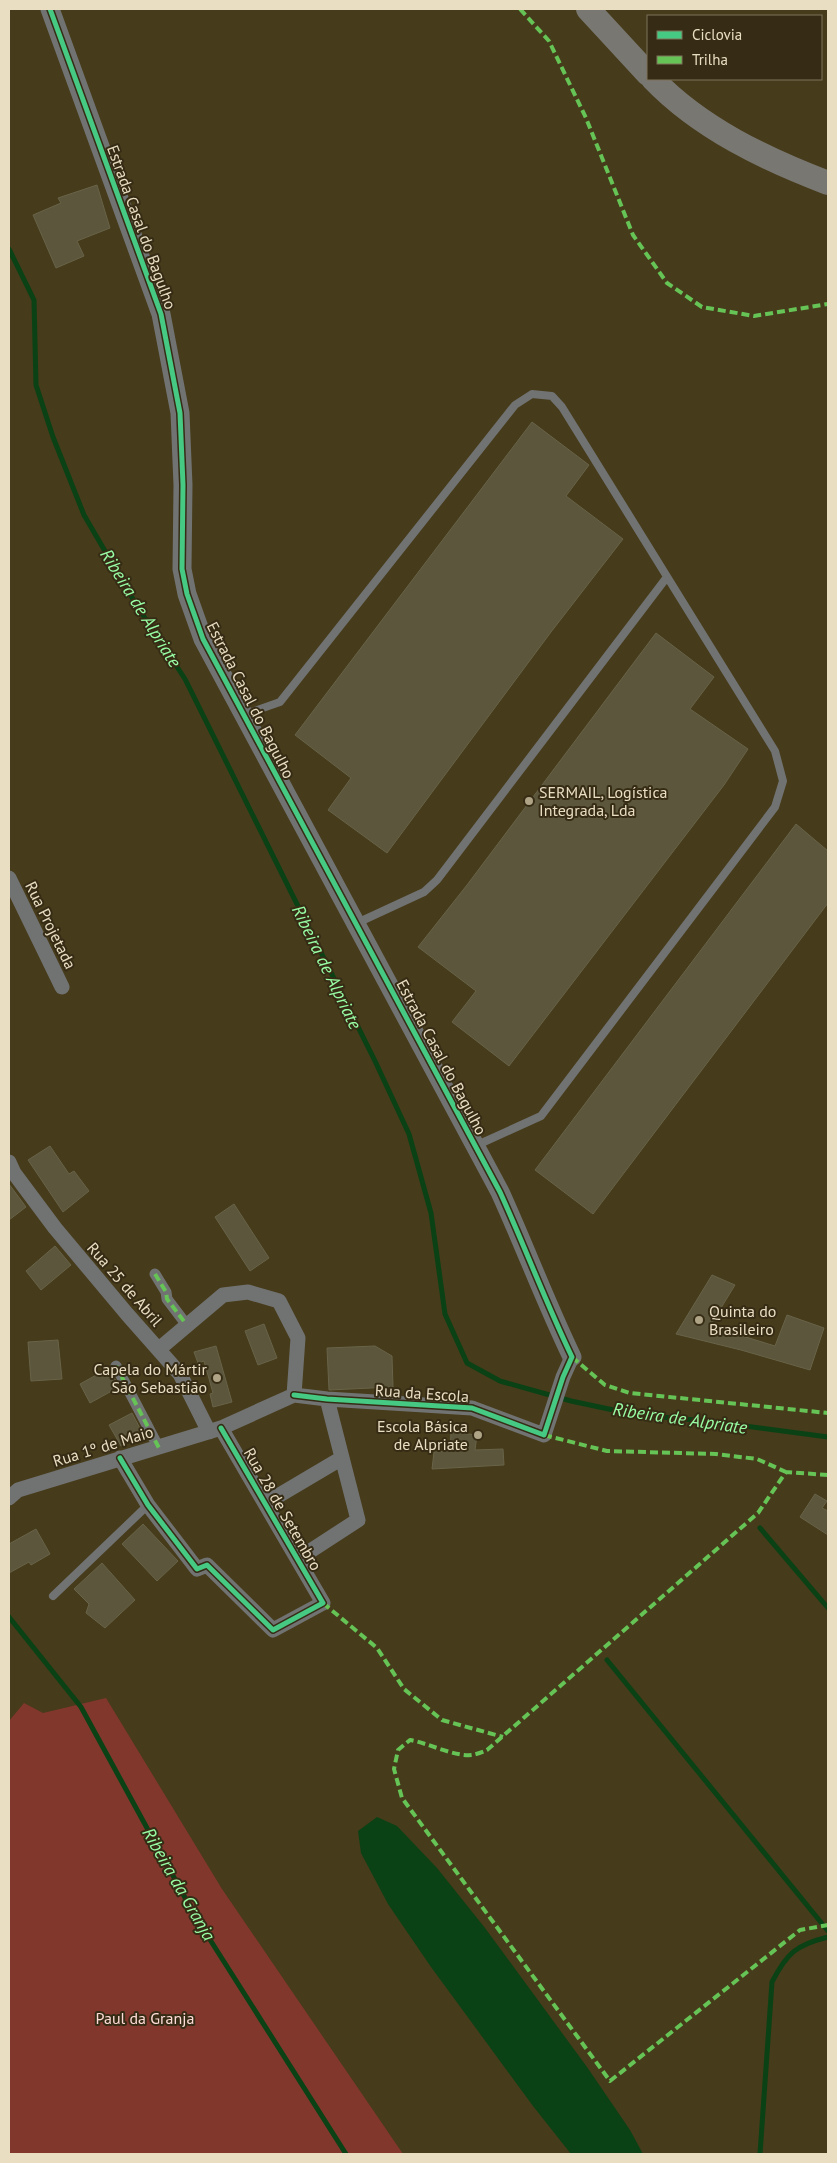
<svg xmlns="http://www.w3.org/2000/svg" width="837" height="2163" font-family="'PT Sans',sans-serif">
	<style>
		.green { fill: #82372d }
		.water { fill: #0a4215 }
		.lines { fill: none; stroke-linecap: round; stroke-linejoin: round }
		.stream { stroke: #0a4215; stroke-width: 5 }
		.building { fill: #5b563c; stroke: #686349 }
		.service { stroke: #717272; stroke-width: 8 }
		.pedestrian { stroke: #717272; stroke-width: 11 }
		.minor { stroke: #717272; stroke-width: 15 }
		.tertiary { stroke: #717272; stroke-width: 19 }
		.primary { stroke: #797772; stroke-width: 24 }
		.quiet { stroke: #66c356; stroke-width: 4; stroke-dasharray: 8 4; stroke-linecap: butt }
		.cycleway-casing { stroke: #362c15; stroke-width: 8 }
		.cycleway { stroke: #46c982; stroke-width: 5 }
		.poi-dot { fill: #b0a487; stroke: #362c15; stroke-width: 2 }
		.labels { text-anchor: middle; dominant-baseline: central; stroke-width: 4; stroke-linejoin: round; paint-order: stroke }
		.street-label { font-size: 16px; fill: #e9ddc2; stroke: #362c15 }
		.poi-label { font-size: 16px; fill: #e9ddc2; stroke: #362c15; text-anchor: start }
		.park-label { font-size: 16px; fill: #fddbd7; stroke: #362c15 }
		.water-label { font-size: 18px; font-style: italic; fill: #98fda4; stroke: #362c15 }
	</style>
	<rect width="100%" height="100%" fill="#463b1a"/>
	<path class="green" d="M106,1698l116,191 181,265h-394v-433l15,-18 19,10z"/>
	<path class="water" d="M377,1817l20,9 40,42 48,60 102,139 43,63 13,24h-72l-38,-48 -102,-139 -43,-63 -27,-51 -3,-22z"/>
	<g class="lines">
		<path class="stream" d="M9,249l25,51 2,85 17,52 31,78 53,91 48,73 190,382 34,73 22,79 14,101 22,49 33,18 71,20 66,14 70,6 121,16
			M760,1528l68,80
			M9,1617l72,90 114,209 151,238
			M607,1660l221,271
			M760,2154l12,-172c15,-29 24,-37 56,-45"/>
	</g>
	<path class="building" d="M97,185l13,43 -33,13 7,15 -28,12 -23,-53 28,-12 -3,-5z
		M532,422l57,43 -23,31 57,43 -72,93 -164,221 -59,-43 23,-32 -56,-43z
		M656,633l58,44 -24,32 58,40 -24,36 -215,281 -57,-44 24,-31 -58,-44 49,-62z
		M796,824l32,27v52l-235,311 -58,-44z
		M50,1146l19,28 5,-3 15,20 -26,21 -35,-52z
		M9,1184l17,23 -17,13z
		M234,1204l35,54 -19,13 -35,-54z
		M55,1246l16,19 -30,25 -15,-19z
		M712,1275l23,10 -25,41 65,20 12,-31 37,13 -14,42 -69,-20 -65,-16z
		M264,1324l13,34 -19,7 -13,-34z
		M58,1340l4,39 -31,2 -3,-39z
		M216,1346l16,56 -19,5 -3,-13 3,-1 -9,-32 -6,2 -4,-11z
		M375,1346l17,10 1,31 -64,3 -2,-42z
		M109,1368l10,19 -29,16 -10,-19z
		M132,1413l11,21 -22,12 -12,-21z
		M451,1432l26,3 -2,15 28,-1 1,16 -72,4 2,-17 16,-1z
		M815,1494l12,7 -5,7 6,3v24l-28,-18z
		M143,1524l35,37 -21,20 -35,-37z
		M36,1529l14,25 -19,11 -2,-3 -20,11v-29z
		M102,1563l33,37 -30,28 -19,-15 3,-9 -15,-15z"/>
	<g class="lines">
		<path class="service" d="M243,715l37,-13 235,-297 17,-11 20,2 10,11 213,344 8,30 -8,26 -234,309 -66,30
			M357,923l67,-31 13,-12 230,-303
			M53,1596l95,-91"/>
		<path class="pedestrian" d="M155,1274l11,18 1,7 19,25
			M116,1366l43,82"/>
		<path class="minor" d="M9,878l53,109
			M9,1162l5,11 41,55 72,86 53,60 29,58
			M159,1349l64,-54 25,-3 31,9 19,37 -4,57
			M294,1395l33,4 145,9 72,27 19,-58 9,-20
			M120,1458l28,47 49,64 10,-4 66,65 50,-27 -102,-175
			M9,1498l9,-8 203,-62 73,-33
			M266,1503l76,-45
			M298,1559l60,-39 -31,-121"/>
		<path class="tertiary" d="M50,9l111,305 19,99 3,72 -1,84 5,25 16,45 297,553c25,55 46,111 72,165"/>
		<path class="primary" d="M588,9l60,65
			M653,79c47,49 112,80 175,104"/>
		<path class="quiet" d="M520,9l29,32 37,77 47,117 34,48 35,24 52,9 74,-12
			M155,1274l11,18 1,7 19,25
			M572,1357l33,28 25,8 198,20
			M116,1366l43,82
			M544,1435l63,16 109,3 41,5 29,13
			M828,1475l-42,-3 -28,41 -271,237c-4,2 -10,4 -15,5 -17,2 -44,-12 -62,-15l-12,10 -4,19 8,29 208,283 190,-151 28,-5
			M323,1603l54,45 27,41 38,31 61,17"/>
		<g class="cycleway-casing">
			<path id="cycleway" d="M50,9l111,305 19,99 3,72 -1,84 5,25 16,45 297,553c25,55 46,111 72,165l-9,20 -19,58 -72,-27 -145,-9 -33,-4
				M120,1458l28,47 49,64 10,-4 66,65 50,-27 -102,-175"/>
		</g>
		<use href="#cycleway" class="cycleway"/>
	</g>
	<g class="poi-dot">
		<circle cx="529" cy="801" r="5"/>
		<circle cx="699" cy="1320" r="5"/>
		<circle cx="217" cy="1378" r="5"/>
		<circle cx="478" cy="1435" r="5"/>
	</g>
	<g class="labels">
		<g class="street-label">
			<text transform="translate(142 227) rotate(70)">Estrada Casal do Bagulho</text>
			<text transform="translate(251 700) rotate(63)">Estrada Casal do Bagulho</text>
			<text transform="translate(51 925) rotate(64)">Rua Projetada</text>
			<text transform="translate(442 1057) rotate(62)">Estrada Casal do Bagulho</text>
			<text transform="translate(125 1284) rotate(49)">Rua 25 de Abril</text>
			<text transform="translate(422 1393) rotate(4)">Rua da Escola</text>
			<text transform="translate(103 1446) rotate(-17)">Rua 1º de Maio</text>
			<text transform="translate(283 1509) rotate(60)">Rua 28 de Setembro</text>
		</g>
		<g class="poi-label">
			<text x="539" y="792">SERMAIL, Logística<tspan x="539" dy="18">Integrada, Lda</tspan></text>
			<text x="709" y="1311">Quinta do<tspan x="709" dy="18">Brasileiro</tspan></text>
			<text x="207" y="1369" text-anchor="end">Capela do Mártir<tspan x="207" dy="18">São Sebastião</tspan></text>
			<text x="468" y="1426" text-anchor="end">Escola Básica<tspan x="468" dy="18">de Alpriate</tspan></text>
		</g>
		<g class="park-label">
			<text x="145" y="2018">Paul da Granja</text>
		</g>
		<g class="water-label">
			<text transform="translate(141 608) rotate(58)">Ribeira de Alpriate</text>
			<text transform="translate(327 967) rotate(64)">Ribeira de Alpriate</text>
			<text transform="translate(680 1418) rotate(8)">Ribeira de Alpriate</text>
			<text transform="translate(179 1884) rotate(60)">Ribeira da Granja</text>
		</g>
	</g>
	<rect width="837" height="2163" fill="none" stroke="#e9ddc2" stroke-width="20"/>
	<rect x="647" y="15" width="175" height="65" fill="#362c15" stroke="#7e735a"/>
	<rect x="657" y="31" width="25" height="8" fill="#46c982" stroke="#7e735a"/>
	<text x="692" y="40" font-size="15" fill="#e9ddc2">Ciclovia</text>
	<rect x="657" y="56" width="25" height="8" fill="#66c356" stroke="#7e735a"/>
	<text x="692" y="65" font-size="15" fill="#e9ddc2">Trilha</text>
</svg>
